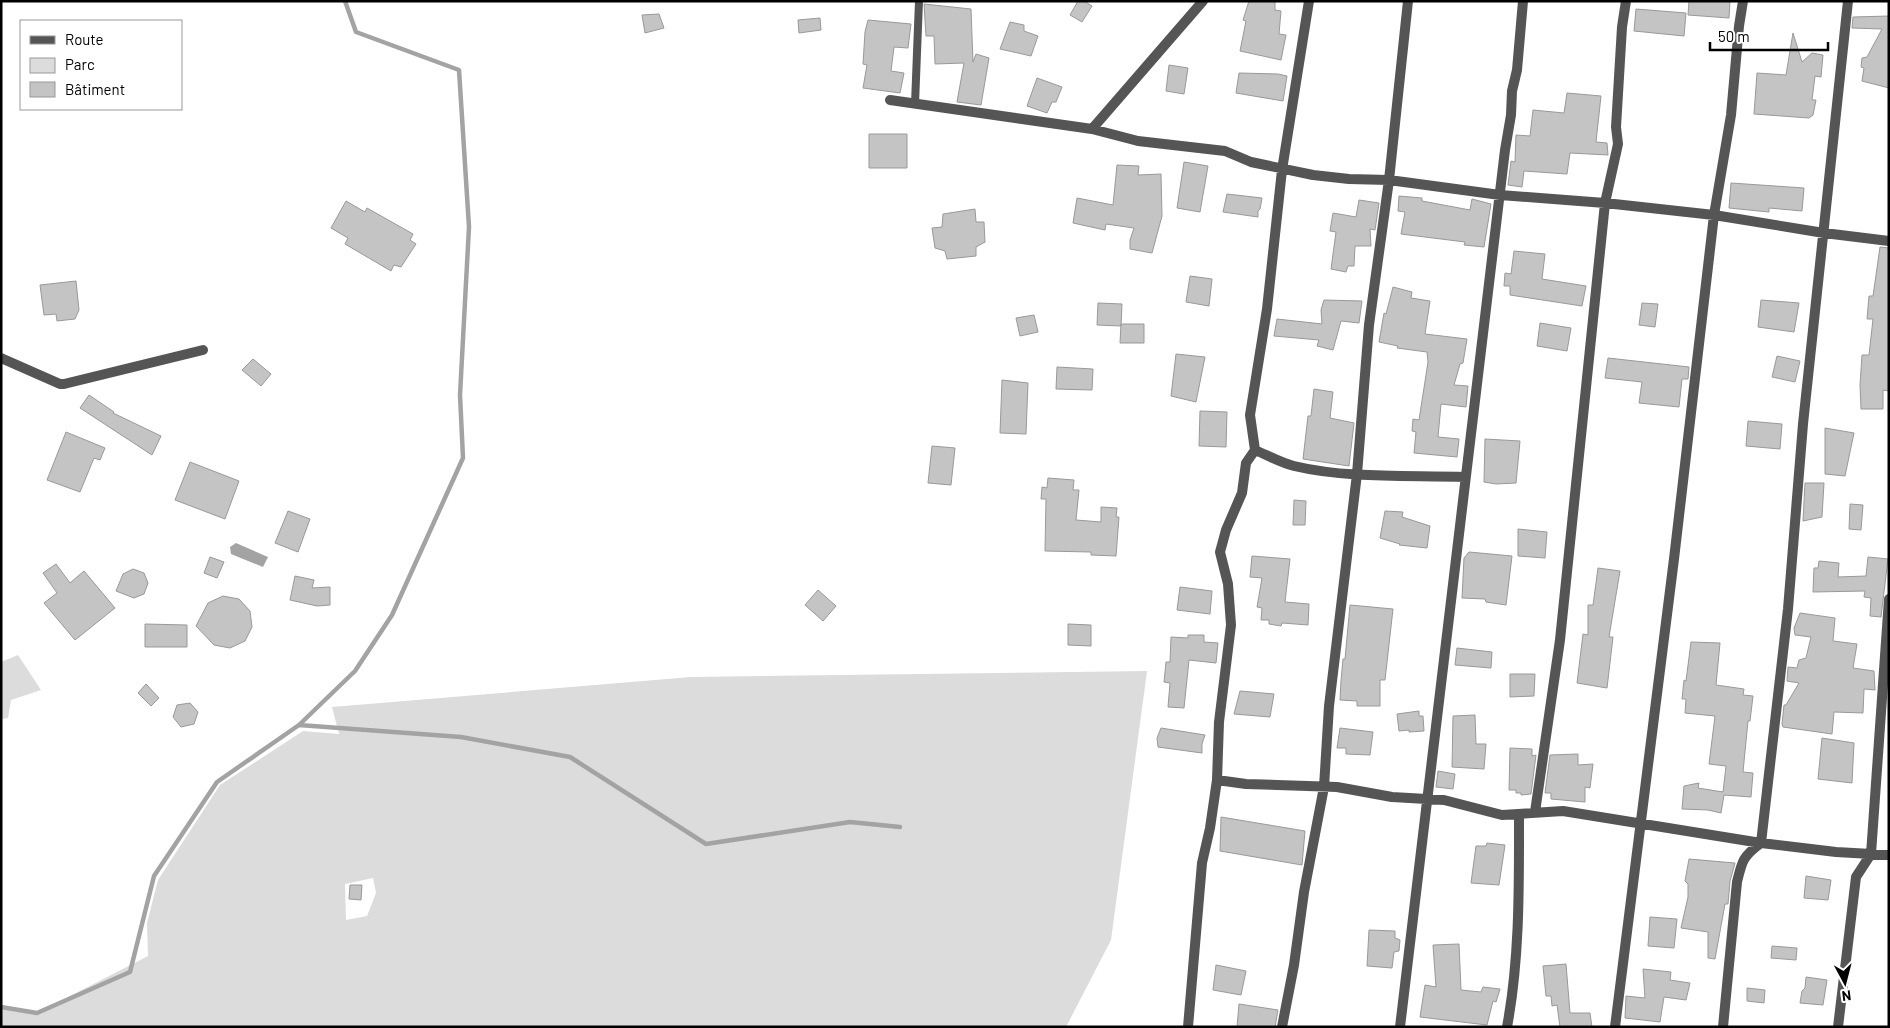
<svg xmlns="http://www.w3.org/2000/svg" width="1890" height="1028" font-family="Barlow,sans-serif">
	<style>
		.green { fill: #dcdcdc; fill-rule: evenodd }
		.water { fill: #a3a3a3 }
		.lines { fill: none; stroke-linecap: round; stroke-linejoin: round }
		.stream { stroke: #a3a3a3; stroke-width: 4.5 }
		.building { fill: #c4c4c4; stroke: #999 }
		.lane { stroke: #555; stroke-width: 8 }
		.street { stroke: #555; stroke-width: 10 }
	</style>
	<rect width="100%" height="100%" fill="#fff"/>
	<path class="green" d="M18,655l23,35 -30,10 -3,18 -7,1v-57z
		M1147,671l-36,269 -45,87h-1065v-20l36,6 111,-57 -1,-33 11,-43 62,-95 83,-54 36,3 -7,-27 359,-30zM373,878l3,15 -9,23 -21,4 -1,-36z"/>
	<path class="water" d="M236,543l32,14 -5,10 -32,-13 -1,-7z"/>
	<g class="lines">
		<path class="stream" d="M345,1l11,31 103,38 10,157 -9,168 3,63 -71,157 -37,56 -56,54 162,12 109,20 136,87 144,-22 50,5
			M1,1007l36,6 93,-41 24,-96 63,-94 82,-57"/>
	</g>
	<path class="building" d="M1078,1h6l8,5 -10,16 -12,-7z
		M1249,1h26v9l6,1 -2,23 7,1 -5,25 -41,-9 6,-30 -3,-1z
		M1689,1h41l-1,17 -41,-3z
		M924,4l47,5 2,53 3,-8 13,4 -8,47 -24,-3 7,-39 -29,1 -1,-28h-8z
		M1636,9l50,4 -2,23 -50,-5z
		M659,14l5,14 -19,5 -3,-18z
		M1889,16v72l-27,-7 2,-13 -3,-1 1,-9 5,-1 15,-28 -30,-1 1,-11z
		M820,18l1,12 -22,3 -1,-13z
		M868,20l43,4 -3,24 -14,-1 -3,24 13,2 -4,20 -37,-5 4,-23 -4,-1 2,-32z
		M1010,22l14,3v6l14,5 -7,20 -31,-7z
		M1793,33l9,29 10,-9 11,2 -2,22 -6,-1 -3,24h4l-3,15 -4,3 -55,-4 3,-41 29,2z
		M1169,65l19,3 -4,26 -18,-3z
		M1239,73l39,1 9,2 -4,25 -47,-8z
		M1037,78l25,9 -6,15h-4l-5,11 -20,-7z
		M1567,93l34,3 -5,46 11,1 1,12 -38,-2 -3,21 -43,-3 -2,16 -14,-2 3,-24 4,1 1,-27 14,1 3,-26 31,3z
		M869,134h38v34h-38z
		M1184,162l24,4 -8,46 -23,-4z
		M1117,165l22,1 -1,9 23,-1 1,42 -10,37 -22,-4v-9l4,-12 -28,-4 -1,6 -32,-7 4,-25 36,7z
		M1731,183l73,5 -2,23 -33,-3v4l-40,-4z
		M1227,194l35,4 -2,11 -2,2v6l-35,-5z
		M1399,196l23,2v3l48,9 2,-11 19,5 -7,43 -20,-2 1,-3 -64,-8 4,-22 -7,-1z
		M1359,200l20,3 -4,27 -5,-1 1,17h-16l-1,20h-6l-2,6 -15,-3 5,-37 -6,-1 3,-18 23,4z
		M346,201l19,11 2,-4 46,26 -3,6 6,4 -15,23 -7,-2 -3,6 -46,-27 3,-6 -17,-10z
		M975,209l1,13h8l1,20 -9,5v9l-29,3 -2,-8 -10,-3 -3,-20 10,-1 1,-13z
		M1880,247l9,1v143l-6,-1v19h-22l-1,-24 2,-30h7l4,-36h-6l2,-23h4z
		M1514,251l31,3 -3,25 44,7 -4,20 -72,-11v-9h-6l1,-13 6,1z
		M1190,276l22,3 -3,27 -23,-4z
		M76,281l3,29 -4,9 -18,2 -1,-7 -12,1 -4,-30z
		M1393,287l19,5 -1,6 19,3 -5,33 42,5 -4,24 -3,1 -6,21 14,1 -2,21 -25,-3 -3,33 21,2 -2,18 -43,-4 2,-21 -4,-1 1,-12 6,1 9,-58 -1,-10 -30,-4 1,-2 -19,-4 5,-29 2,1z
		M1324,300l38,1 -3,22 -18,-2 -8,29 -16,-4 2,-6 -45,-4 3,-17 45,5 -1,-14z
		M1761,300l38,3 -5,29 -36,-5z
		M1098,303l24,1 -1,22 -24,-1z
		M1642,303l16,1 -3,23 -16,-2z
		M1034,315l4,17 -18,4 -4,-18z
		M1540,323l31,5 -4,23 -30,-5z
		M1121,324h23v19h-24z
		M1176,354l29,3 -9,45 -25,-6z
		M1777,356l23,5 -5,21 -23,-5z
		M1608,358l81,9 -1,12h-6l-3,28 -40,-4 3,-21 -37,-4z
		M253,359l18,15 -10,12 -19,-16z
		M1057,367l36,2 -1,21 -36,-1z
		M1002,380l26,3 -2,51 -26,-1z
		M1314,389l19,3 -3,26 24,5 -5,43 -46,-7 5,-43h3z
		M89,395l25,17 -1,1 48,23 -9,19 -72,-47z
		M1200,411l27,1 -1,35 -27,-1z
		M1748,421l34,3 -2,25 -34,-3z
		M1825,428l29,5 -9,43 -20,-2z
		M66,432l39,16 -5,12 -6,-2 -14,34 -33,-12z
		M1485,439l35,2 -4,42 -20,1 -12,-2z
		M932,446l23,2 -4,37 -23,-2z
		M190,462l49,19 -14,38 -50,-19z
		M1048,478l26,2 -1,10h6l-3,30 25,2v-15l16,1 -1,9h3l-3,39 -25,-1v-3l-46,-1 1,-52h-5l1,-12 5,1z
		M1805,483h19l-2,34 -19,4z
		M1294,500l12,1 -1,24h-12z
		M1850,504l13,1 -2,25 -12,-1z
		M288,511l22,8 -12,33 -23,-9z
		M1385,511l18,1 -1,5 28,9 -3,22 -28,-3 1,-1 -20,-6z
		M1518,529l29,3 -2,26 -27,-2z
		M1469,552l43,4 -6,49 -20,-3 -1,-3 -23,-1 2,-40z
		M1252,556l38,3 -5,43 24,2 -1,21 -26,-2 -1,3 -12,-2v-4h-8l1,-12 -5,-1 5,-29 -12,-1z
		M210,557l14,5 -7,16 -13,-5z
		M1868,557l20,2 -7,58 -11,-1 1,-18 -7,-1 1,-6 -52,1 1,-24h4l1,-7 20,2 -1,14 28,-1z
		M56,564l14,19 14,-12 31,37 -40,32 -31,-37 13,-10 -14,-20z
		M1598,568l22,3 -11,66h4l-6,51 -30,-5 6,-49 5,1v-30h5z
		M133,569l11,4 4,10 -4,11 -10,4 -18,-7 7,-17z
		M295,576l19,4 -2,8 18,-1v18l-13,1 -27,-6z
		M1180,587l32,4 -2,23 -33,-4z
		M818,590l18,16 -13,15 -18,-16z
		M223,596l16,3 11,12 2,16 -7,14 -15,7 -16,-3 -18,-19 12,-23z
		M1350,605l43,4 -8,71h-5v26h-23v-5l-17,-1 1,-19 2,-22h2z
		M1800,613l35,5 -2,23 24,3 -4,24 21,3 1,19 -11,-1 -1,24 -29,-1 -2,22 -49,-7 -1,-3 2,-19h2l13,-22 -12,-2 1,-14 9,1 2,-8 7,-2 5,-21 -16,-2 -1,-7z
		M145,624l42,1v22h-42z
		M1068,624l23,1v21l-23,-1z
		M1188,635h16v7l14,1 -2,20 -27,-3 -5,48 -16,-1 2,-24 -6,-1 2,-20h4l1,-25 17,1z
		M1691,642l29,1 -4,42 28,4 -1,6 10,1 -3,25h-2l-5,51 10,1 -2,24 -27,-2 -3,18 -13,-3 -26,-1 2,-23 15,-3 -1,5 25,4 3,-26 -17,-2 6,-48 -30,-3 1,-14h-4l2,-19 2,1z
		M1457,648l35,4 -1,16 -36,-3z
		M1510,674h25l-1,22 -24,1z
		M146,684l13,14 -8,8 -13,-13z
		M1240,691l34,3 -4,23 -36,-3z
		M190,703l8,9 -4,12 -13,3 -8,-10 4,-12z
		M1419,711v5h4l1,15 -15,1v-2l-10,1 -2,-17z
		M1475,715l1,29h10l-2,25 -32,-2 1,-51z
		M1161,728l44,7 -3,9v9l-44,-6 -1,-9z
		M1340,728l33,4 -3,23 -24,-1v-6h-9z
		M1822,738l32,5 -2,40 -34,-4z
		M1510,748l22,1v7l4,-1 -5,39 -10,1v-2h-5v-3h-7z
		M1578,754v11l15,-1 -3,24 -5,-1v15l-34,-3v-6h-6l5,-38z
		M1438,771l17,3 -2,15 -17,-2z
		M1221,817l84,14 -3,34 -82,-14z
		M1487,843l18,2 -6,40 -28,-2 5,-37h10z
		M1689,859l46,4 -5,18 -2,23h-3l-10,55 -7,-1v-26l-27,-4 7,-31v-13l-3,-3z
		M1806,876l25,4 -3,20 -24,-2z
		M350,885h12l-1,15 -12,-1z
		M1650,917l27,2 -3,29 -26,-2z
		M1369,930l26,1v7l5,2 -1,11 -5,1 -2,16 -25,-2z
		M1459,944l2,46 20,2 2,-5 17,2 -4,13 -3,-1 -6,24 -67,-8 5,-32 11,2 -3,-42z
		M1772,946l25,2 -1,12 -25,-2z
		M1566,964l4,49h20l2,14h-32l-3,-22 -5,1 -1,-10h-5l-3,-30z
		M1216,965l30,6 -5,24 -28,-5z
		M1643,969l28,3 -1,8 20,3 -4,17 -22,-3 -4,25 -35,-4 1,-22 19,2z
		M1806,977l21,3 -4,25 -23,-2 2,-12 3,-3z
		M1747,988l18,2 -1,13 -17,-2z
		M1239,1004l39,6 -3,17h-38z"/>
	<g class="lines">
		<path class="lane" d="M915,104l4,-103"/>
		<path class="street" d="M1309,1l-27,169 -15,139 -17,106 5,35c12,5 26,13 39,16 55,13 115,9 171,11
			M890,100l202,29 46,12 87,10 26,11 62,13 36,4 40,1 111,15 105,8 109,12 110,18 65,8
			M1092,129l111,-128
			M1,358l59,26h4l139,-34
			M1217,780l2,-58 12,-97 -3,-41 -8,-32 6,-22 16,-37 4,-30 9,-13
			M1535,812l25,-172 45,-437 13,-59 -2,-17 6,-100 4,-26
			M1188,1027l14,-164 8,-35 7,-48 29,4 91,3 55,10 52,3 58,15 61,-4 198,32 75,9 53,3
			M1282,1027l12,-62 10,-73 20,-105 5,-81 28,-232 12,-149 20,-145 19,-179
			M1400,1027l105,-877 6,-35 1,-24 5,-21 6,-69
			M1507,1027c13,-69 12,-143 12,-213
			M1615,1027l59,-468 40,-344 17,-100 8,-89 4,-25
			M1723,1027l14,-145c5,-21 6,-26 24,-39l27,-234 15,-185 45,-423
			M1838,1027l18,-150 15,-23 18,-255"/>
	</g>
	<rect width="1890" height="1028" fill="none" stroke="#000000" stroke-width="5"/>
	<rect x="20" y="20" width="162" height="90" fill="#ffffff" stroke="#999999"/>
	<rect x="30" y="36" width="25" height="8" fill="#555555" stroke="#999999"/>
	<text x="65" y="45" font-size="15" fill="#000000">Route</text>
	<rect x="30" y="58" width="25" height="15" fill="#dcdcdc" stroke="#999999"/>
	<text x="65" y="70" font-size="15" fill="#000000">Parc</text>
	<rect x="30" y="82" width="25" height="15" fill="#c4c4c4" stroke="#999999"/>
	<text x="65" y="95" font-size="15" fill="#000000">Bâtiment</text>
	<g transform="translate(1845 983) rotate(173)" stroke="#ffffff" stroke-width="4" paint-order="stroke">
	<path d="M0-4L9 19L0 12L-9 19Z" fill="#000000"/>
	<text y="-8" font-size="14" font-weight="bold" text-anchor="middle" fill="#000000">N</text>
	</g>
	<path d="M1710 42v8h118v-8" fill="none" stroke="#000000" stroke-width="2.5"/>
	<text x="1718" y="42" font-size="15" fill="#000000" stroke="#ffffff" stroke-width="4" paint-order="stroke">50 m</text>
</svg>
